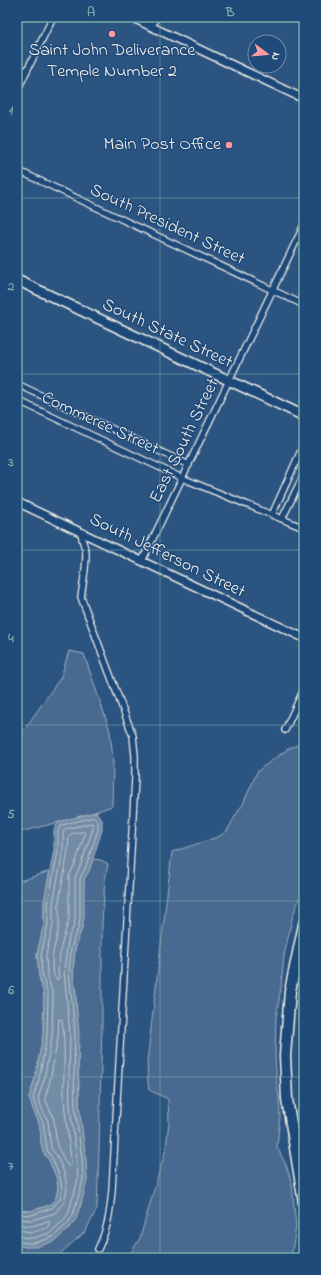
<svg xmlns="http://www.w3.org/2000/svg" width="321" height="1275" font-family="'Indie Flower',sans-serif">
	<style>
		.green { fill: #496b90; stroke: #9eaebc }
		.water { fill: #738ca6; stroke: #a7b4c0 }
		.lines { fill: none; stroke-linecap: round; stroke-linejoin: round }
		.shore { stroke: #c0c9ce; stroke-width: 1 }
		.minor-casing { stroke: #f4f1e8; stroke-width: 8 }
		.tertiary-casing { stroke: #f4f1e8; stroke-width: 10 }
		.primary-casing { stroke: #f4f1e8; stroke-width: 12 }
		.motorway-casing { stroke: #f4f1e8; stroke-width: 13 }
		.minor { stroke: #1f4a7a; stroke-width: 5.5 }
		.tertiary { stroke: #1f4a7a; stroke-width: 7 }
		.primary { stroke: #1f4a7a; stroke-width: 9 }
		.motorway { stroke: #1f4a7a; stroke-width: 10 }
		.grid { fill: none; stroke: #76ada5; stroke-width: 1; stroke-opacity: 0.55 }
		.poi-dot { fill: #ff9aa2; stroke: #1f4a7a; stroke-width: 1.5 }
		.labels { text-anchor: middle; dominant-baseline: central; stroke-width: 3; stroke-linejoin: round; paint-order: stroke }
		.poi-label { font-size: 18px; fill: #f4f1e8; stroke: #1f4a7a }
		.street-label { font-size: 18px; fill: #f4f1e8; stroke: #1f4a7a }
		.neatline { fill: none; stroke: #76ada5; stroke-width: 1.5 }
		.grid-label { font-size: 13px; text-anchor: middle; font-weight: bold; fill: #76ada5 }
	</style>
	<rect width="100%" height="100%" fill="#2c5481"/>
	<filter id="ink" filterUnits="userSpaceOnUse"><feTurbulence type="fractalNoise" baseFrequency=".025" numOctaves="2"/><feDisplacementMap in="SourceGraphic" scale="8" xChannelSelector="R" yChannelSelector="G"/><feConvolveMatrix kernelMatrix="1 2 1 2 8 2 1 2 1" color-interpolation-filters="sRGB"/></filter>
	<g filter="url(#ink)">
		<path class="green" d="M69,651l15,3 26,77 3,28 -1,47c-31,12 -63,18 -95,27v-93l44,-63z
			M304,742v145l-11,28 -9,41 -3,31 -5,31 -1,38 2,30 2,10 1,20 -3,31 9,18 6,19 4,43 -5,31h-167l6,-4 10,-16 26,-89 3,-28 -1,-22 -19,-9c-2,-9 -1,-18 -2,-28l25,-210 46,-15 9,-6 10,-18 6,-9 14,-32 7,-6 24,-17z
			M93,859l8,1 7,4 -3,16 -3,43v100l-3,128 -2,58 -12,23 -30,26h-38v-13l9,2 54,-39 7,-28 -7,-62 -4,-126 -3,-21 2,-21 3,-11 4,-11 2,-49 5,-8z
			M50,871l-6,31v21l-7,32 2,21 5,19 -1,40 -8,43 -6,20 6,16 4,9 2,10v10l2,9 6,8 8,19 1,9 -2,10 -6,7 -19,6 -14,-1v-328z"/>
		<path class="water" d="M96,812l6,8v10l-13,41 -5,8v40l-2,9 -4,11 -3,11 -2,21 6,62 -1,41 1,32 7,53 1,21 -2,9 -9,30 -6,8 -15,14 -19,6h-10l-9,-2v-35l14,1 19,-6 6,-7 2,-10 -1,-9 -8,-19 -6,-8 -2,-9v-10l-2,-10 -4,-9 -6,-16 6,-20 8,-43 1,-40 -5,-19 -2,-21 7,-32v-21l10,-52v-20l4,-8z"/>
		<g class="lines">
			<path class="shore" d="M84,832l1,2 -10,30 -6,12v42l-8,29 -3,24 1,7 -2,2c-12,-14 1,-40 2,-56 1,-7 -1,-15 0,-22 3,-22 9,-43 10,-66l2,-2z
				M59,1019l3,1c4,26 1,52 2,78 1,21 5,41 7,62v4l-2,2 -2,-1 -10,-19 -3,-26 -9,-22 5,-17 8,-43z
				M17,1214l15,1 20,-7 8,-9 2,-11 -2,-11 -8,-19 -5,-8 -4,-28 -5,-9 -5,-15 6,-19 8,-43 1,-41 -6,-20 -1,-20 7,-31v-21l10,-52v-20l4,-6 32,-8 4,5v8l-13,39 -5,9v40l-1,9 -5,11 -3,11 -2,22 6,62 -1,41 1,33 7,52 1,20 -2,9 -9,29 -5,7 -14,13 -18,6h-9l-9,-2
				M17,1219l15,1 23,-7 9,-11 3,-13 -2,-14 -8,-19 -6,-8 -3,-27 -5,-10 -5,-13 6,-18 8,-44 1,-41 -6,-21 -1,-19 7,-30v-22l10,-51v-20l2,-3 27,-6 1,1v5l-13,38 -5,10v41l-1,8 -5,10 -2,12 -3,23 6,63 -1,40 1,33 7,53 1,19 -2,8 -8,27 -5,7 -13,12 -16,5h-7l-10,-2
				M17,1225l16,1 15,-5 2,2 -3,5 -14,4 -16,-2"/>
			<g class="minor-casing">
				<path id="minor" d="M152,27l4,-10
					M17,67l9,5
					M17,91l36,-74
					M17,170l287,135
					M17,384l172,81
					M17,400l165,78 122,50
					M272,515l32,-71
					M282,519l22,-45
					M82,532c-2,9 4,14 4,22 0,15 -3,29 -5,43l52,139 2,20v23l-23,411c-2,23 -4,38 -14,59
					M142,561l162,-336
					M285,730l19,-41"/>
			</g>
			<g class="tertiary-casing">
				<path id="tertiary" d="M131,17l173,82
					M17,502l287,136"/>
			</g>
			<g class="primary-casing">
				<path id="primary" d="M17,280l287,136"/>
			</g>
			<g class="motorway-casing">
				<path id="motorway" d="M304,924l-14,67 -5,65 2,43 17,104"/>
			</g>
			<use href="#minor" class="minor"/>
			<use href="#tertiary" class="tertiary"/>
			<use href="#primary" class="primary"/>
			<use href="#motorway" class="motorway"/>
		</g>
	</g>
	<path class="grid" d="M160,17v1241M17,198h287M17,374h287M17,550h287M17,725h287M17,901h287M17,1077h287"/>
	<g class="poi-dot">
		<circle cx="112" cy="34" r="4"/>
		<circle cx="229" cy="145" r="4"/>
	</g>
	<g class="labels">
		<g class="poi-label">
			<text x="112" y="51">Saint John Deliverance<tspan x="112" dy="21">Temple Number 2</tspan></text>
			<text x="221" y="145" text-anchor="end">Main Post Office</text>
		</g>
		<g class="street-label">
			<text transform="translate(167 225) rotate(25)">South President Street</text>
			<text transform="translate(167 334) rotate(25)">South State Street</text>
			<text transform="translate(100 424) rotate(25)">Commerce Street</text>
			<text transform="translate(185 441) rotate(-64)">East South Street</text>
			<text transform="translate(167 556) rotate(26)">South Jefferson Street</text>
		</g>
	</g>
	<rect width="321" height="1275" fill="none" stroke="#1f4a7a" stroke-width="44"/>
	<g transform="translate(267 54) rotate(106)"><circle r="19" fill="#1f4a7a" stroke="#748da6"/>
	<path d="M0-3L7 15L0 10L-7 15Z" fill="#ff9aa2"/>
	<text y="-6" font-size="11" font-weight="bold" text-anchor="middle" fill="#f4f1e8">N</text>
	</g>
	<rect x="22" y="22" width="277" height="1231" class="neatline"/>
	<g class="grid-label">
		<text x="91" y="16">A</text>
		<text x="230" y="16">B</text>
		<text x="11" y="114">1</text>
		<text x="11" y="290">2</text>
		<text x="11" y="466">3</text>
		<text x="11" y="642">4</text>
		<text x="11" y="818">5</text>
		<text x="11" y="994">6</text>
		<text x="11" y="1170">7</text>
	</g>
</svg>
